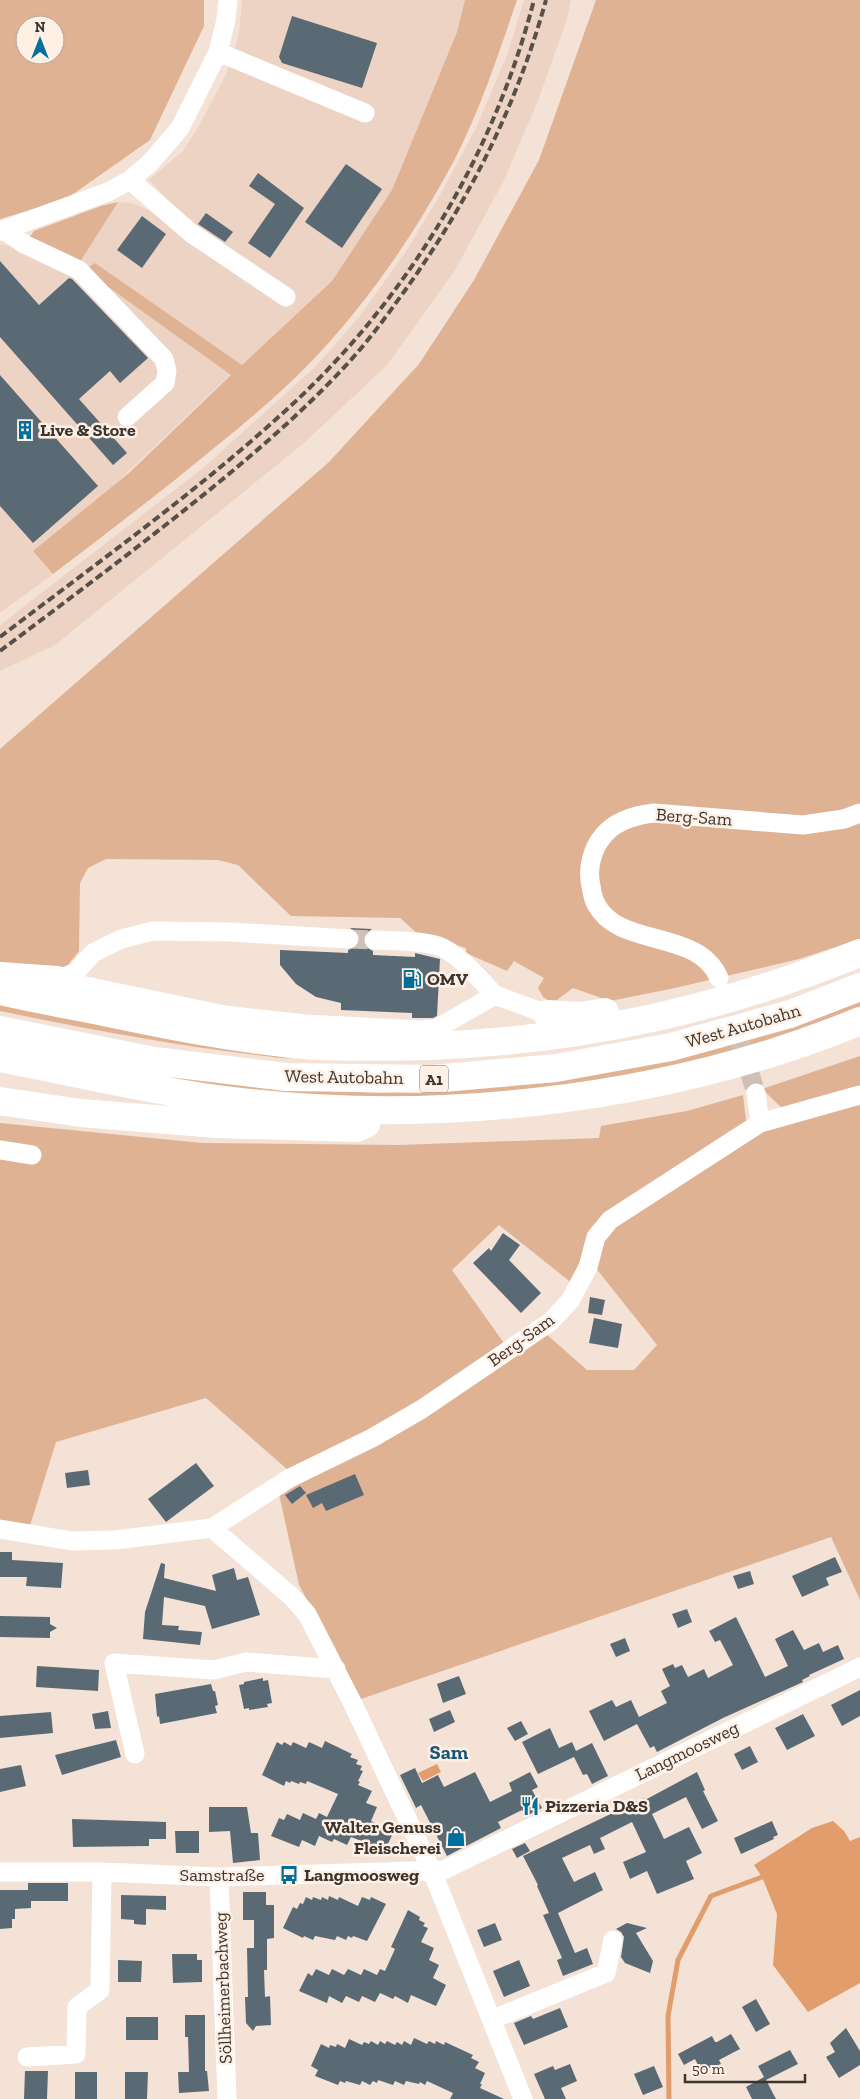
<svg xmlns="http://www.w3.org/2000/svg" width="860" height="2099" font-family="'Zilla Slab',serif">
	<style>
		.built { fill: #ecd3c3 }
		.green { fill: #dfb293; fill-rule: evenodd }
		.water { fill: #e19d6c }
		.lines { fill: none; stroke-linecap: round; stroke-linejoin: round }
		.stream { stroke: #e19d6c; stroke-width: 5 }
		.building { fill: #5a6a75 }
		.minor-tunnel { stroke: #cfbfb5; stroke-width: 19; stroke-dasharray: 19 9; stroke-linecap: butt }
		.minor { stroke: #fff; stroke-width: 19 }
		.highway { stroke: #fff; stroke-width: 28 }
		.rail { stroke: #584f49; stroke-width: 4; stroke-dasharray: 8 4; stroke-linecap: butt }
		.labels { text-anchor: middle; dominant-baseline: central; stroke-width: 5; stroke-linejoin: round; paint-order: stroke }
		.shield { fill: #fff0e6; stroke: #766c66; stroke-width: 1 }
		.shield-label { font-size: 16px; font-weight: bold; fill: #3b342f }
		.poi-label { font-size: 18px; font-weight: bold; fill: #3b342f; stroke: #fff0e6; text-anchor: start }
		.street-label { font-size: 18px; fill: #3b342f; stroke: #fff0e6 }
		.quarter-label { font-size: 20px; font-weight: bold; fill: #175675; stroke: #fff0e6 }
	</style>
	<rect width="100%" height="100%" fill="#f4e2d6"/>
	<path class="built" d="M242,0h223l-8,32 -65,158 -60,91 -90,84 -147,-102 -8,5 20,18 124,88 -117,111 -81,66 20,23 -53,39v-369l80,18 38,-60 14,1 16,7 39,28v-18l-38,-40 34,-29 14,-22 29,-54 13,-41z
		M524,0h47l-4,19 -30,84 -34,79 -48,88 -68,95 -83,78 -249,202 -55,26v-46l203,-157 113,-102 43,-49 48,-67 33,-55 36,-67 31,-73z"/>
	<path class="green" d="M0,0h204v26l-54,114 -84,59 -66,20zM25,25h30v30h-30z
		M465,0h52c-21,61 -41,123 -73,179 -38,68 -84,133 -139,189 -28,28 -60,55 -91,80 -53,44 -107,85 -161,126l-20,-23 97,-79 101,-97 -124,-89 -20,-18 8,-5 147,102 90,-84 60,-91 65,-158z
		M596,0h264v939l-61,20 -124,29 -65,13 -37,-13 -20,15 -10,-6 -5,-9 6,-10 -30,-17 -7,10 -41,-18v-5l-47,-13 -19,-17 -109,-2 -53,-51 -20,-5 -112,-1 -18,9 -8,15 -1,68 -16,20 -63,-4v-218l329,-287 90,-98 55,-84 65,-120z
		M118,202l-38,60 -51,-24 5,-7 67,-25z
		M860,1000v9l-78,28 -145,40 -125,16 -132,5 -119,-6 -135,-19 -126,-27v-2l261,44 119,5 131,-7 119,-18z
		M0,1002l257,49 34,8c-98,-10 -194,-28 -291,-48z
		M860,1056v544l-29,-63 -470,162 -62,-114 -20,-91 9,-24 -82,-72 -150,44 -27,87 -29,-6v-400l202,20 197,2 200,-7 2,-12 86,-15 56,-16 3,25 38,-10 -22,-21zM499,1225l74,59 22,-17 62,78 -23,25h-47l-42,-37 -39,13 -54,-76z"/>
	<path class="water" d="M437,1764l4,8 -18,9 -5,-8z
		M833,1821l11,10 6,10 10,-4v146l-52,29 -35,-47 4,-51 -15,-37 -8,-12 58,-37z"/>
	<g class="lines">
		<path class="stream" d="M669,2099l-1,-83 10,-56 33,-64 51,-19"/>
	</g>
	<path class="building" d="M292,16l85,27 -15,45 -80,-25 -3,-6z
		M346,164l36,25 -40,59 -37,-26z
		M258,173l46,35 -34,50 -22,-15 27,-39 -26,-18z
		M206,213l27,19 -8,10 -27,-18z
		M142,216l24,18 -24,34 -25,-18z
		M0,261l39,44 30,-27 3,1 76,79 -28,25 -10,-12 -31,28 48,54 -14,12 -113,-128z
		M0,375l98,111 -65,57 -33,-37z
		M350,928l22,1 -7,5 -2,6 1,6 9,5v4l42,2v-4l25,6 -3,57 -4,2h-21v-5l-71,-3v-7l-25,-6 -20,-13 -16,-19v-15l68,3v-3l10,-4 2,-6 -1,-6z
		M503,1233l17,12 -11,15 32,33 -20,20 -48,-50 16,-15 2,3z
		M590,1297l15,3 -3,15 -14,-2z
		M594,1318l28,6 -4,24 -29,-5z
		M196,1463l18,23 -48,36 -18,-23z
		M88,1470l2,15 -23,3 -2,-15z
		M355,1474l9,21 -38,16 -4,-8 -9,5 -7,-13z
		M300,1486l6,7 -14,11 -7,-9z
		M0,1552h12v8l51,3 -2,25 -35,-2 1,-9h-27z
		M835,1557l7,15 -16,6 3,7 -27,12 -10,-21z
		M161,1563l4,1 -1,14 52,13 -4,-16 22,-7 3,12 11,-3 12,38 -48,14 -7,-23 -41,-9 -2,28 17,1 -1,4 24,2 -2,13 -57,-6 2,-27z
		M750,1571l4,13 -16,5 -5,-13z
		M687,1609l5,13 -14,6 -6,-14z
		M0,1616l50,1v7l7,4 -7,4v6l-50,-1z
		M736,1617l29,60 23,-11 -13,-27 18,-9 11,20 15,-7 4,9 15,-7 6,14 -35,16 1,1 -8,4 1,2 -80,36 -66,34 -3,-6 -4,2 -13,-24 -33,17 -15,-30 23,-11 4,7 15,-7 8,17 28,-14 -6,-12 9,-5 -8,-17 11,-5 2,4 7,-3 6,12 16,-8 4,9 25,-13 -13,-25 -5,2 -6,-11z
		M625,1638l5,13 -14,6 -6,-13z
		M37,1666l62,4 -1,21 -62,-4z
		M459,1676l7,18 -23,9 -6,-19z
		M263,1678v3l5,-1 4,23 -5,1 1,3 -19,3v-2l-5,1 -5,-24 5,-1v-2z
		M211,1684l2,7h2l3,14 -3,1 2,7 -57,11 -1,-8 -2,1 -2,-23z
		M860,1690v26l-18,10 -11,-21z
		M450,1710l5,12 -21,10 -5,-13z
		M108,1711l3,17 -16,1 -3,-15z
		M51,1712l2,21 -53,5v-22z
		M803,1714l12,22 -28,14 -12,-22z
		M521,1721l7,13 -13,7 -8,-13z
		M550,1728l9,20 13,-6 4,9 16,-8 16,33 -16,8 -5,-10 -4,1 -9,-18 -36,17 -16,-32z
		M116,1740l5,17 -59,18 -7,-20z
		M325,1741l27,13 -2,3 8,3 -2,4 6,2 -2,4 3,1 -5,10 2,1 -2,3 14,6 -6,12 11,4 -6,14 23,10 -9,19 -34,-13 -4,8 -13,-6 -2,3 -13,-6 -4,10 -13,-6 -3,7 -28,-11 8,-18 5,2 3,-6 13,6 3,-7 13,6 3,-6 8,4 11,-23 -31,-13 -1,3 -6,-2 -1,2 -8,-3 -1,2 -4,-2 -2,5 -22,-11 15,-33 5,3 2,-3 7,4 2,-4 13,6 3,-6 13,6z
		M750,1746l8,16 -16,8 -8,-16z
		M21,1765l5,21 -26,6v-23z
		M415,1768l7,15 16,-8 6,12 31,-15 15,30 22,-11 -3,-8 21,-11 8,15 -6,3 10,18 -16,8 -4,-6 -24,12 3,6 -54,28 -26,-51 -5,3 -16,-33z
		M697,1772l8,18 -2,1 15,30 -16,8 -16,-32 -34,17 12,25 25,-12 13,26 -16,8 8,18 -37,15 -10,-23 -17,8 -7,-17 23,-10 -14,-30 -32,16 5,11 -11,5 -4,-9 -28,13 12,24 21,-10 8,18 -45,23 17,40 12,-5 6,16 -30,12 -6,-16 5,-2 -19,-43 6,-2 -12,-27 1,-1 -15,-29 121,-58 1,2z
		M209,1807h38l4,26h7l2,27 -27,3 -3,-32 -21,1z
		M72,1819l94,3v17h-17v7l-76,1z
		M772,1821l6,14 -5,2 1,2 -33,15 -7,-16z
		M175,1831h24v22h-23z
		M525,1843l5,8 -13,7 -5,-9z
		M28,1883h40v18h-37v7l-16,1v10h-3v9l-12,1v-39h28z
		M243,1892h23v13h8v33l-7,1v31h-3l1,27 5,-1 1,29 -15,1 -3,5 -7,-8 -1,-26h3l-1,-49h7v-28h-11z
		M121,1895l45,1v14l-20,-1v16l-12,-1v-4l-13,-1z
		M329,1896l9,4 1,-3 19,9 4,-9 8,3 1,-3 15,7 -19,37 -14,-5 -1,2 -4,-2 -2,4 -9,-4 -2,4 -20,-4 -2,4 -9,-4 -1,2 -20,-10 10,-21 4,2 3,-6 3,1 3,-7 6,3 1,-3 8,3 1,-3 6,3z
		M408,1910l12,7 -1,3 6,3 -2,3 5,2 -7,14 13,6 -5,12 10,5 -6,13 13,7 -10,21 -25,-11 -3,8 -13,-7 -2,3 -13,-6 -5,9 -13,-6 -3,6 -13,-6 -4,7 -13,-7 -2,7 -28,-12 9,-18 4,3 4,-7 13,6 3,-6 12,6 4,-6 13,6 3,-6 13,6 3,-6 5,2 10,-22 -4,-2z
		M495,1923l7,17 -18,7 -7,-17z
		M627,1923l20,5 -11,5 17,28 -3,12 -25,-10 -4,-6 3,-20 -3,-5 -5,-3z
		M172,1954h25v6h5v22l-29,1z
		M118,1960l24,1 -1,21h-23z
		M519,1960l11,26 -26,11 -11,-26z
		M756,1999l14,25 -14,8 -14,-25z
		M560,2008l8,19 -44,18 -10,-22 17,-7 2,3z
		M185,2015h20v56h2l2,20 -30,2 -1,-21h11l-1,-35h-3z
		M126,2017h32v23h-32z
		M846,2028l14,23v14l-21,13 -13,-21 9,-5 -5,-9z
		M731,2034l9,15 -21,11 2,4 -20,7 -6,-12 -11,6 -6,-11 34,-18 3,6h2z
		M414,2038l13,6 2,-3 6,3 1,-3 8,4 1,-3 28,13 -2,3 8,4 -4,6 10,5 -5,11h2l-2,4 24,11h-54l3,-6 -26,-12 -2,4 -5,-3 -1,2 -13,-3 -2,4 -9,-4 -2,4 -15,-5 -1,3 -4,-2 -3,4 -8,-4 -2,4 -14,-4 -1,2 -5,-2 -2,4 -23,-9 3,-6 -7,-4 10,-22 8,4 1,-3 6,2 1,-3 8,4 4,-9 13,6 2,-3 5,2 2,-3 7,4 2,-4 5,3 2,-3 8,4 2,-3 5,3 2,-4 7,4z
		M790,2050l8,14 -32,16 10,19h-24l-6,-12 18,-10 -6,-11z
		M570,2064l7,17 -16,7 5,11h-21l-11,-25 19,-8 2,4z
		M654,2066l9,21 -20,8 -9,-21z
		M25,2071h23l-1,28h-23z
		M75,2072h22v27h-22z
		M125,2072h23l-1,27h-22z"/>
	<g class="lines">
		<path class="minor-tunnel" d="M349,939l25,1
			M723,989l33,104"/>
		<path class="minor" d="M218,52l147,61
			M130,180l61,53 95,64
			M4,230l20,14 55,26 85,89 3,12 -2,12 -38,34
			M0,231l108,-39 22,-12 20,-17 30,-35 38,-76 8,-32 2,-20
			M374,940c18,1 53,0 69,8 20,10 36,31 52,47
			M719,978c-21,-50 -100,-29 -123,-74 -3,-5 -4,-12 -5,-18 -4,-17 1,-37 12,-50 12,-15 33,-21 51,-23l149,12 41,-6 16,-6
			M57,980l168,35 80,9 116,6 15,-1 59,-34 52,19
			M57,980l19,-8 17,-19 28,-14 32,-8 78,1 118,7
			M760,1123l100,-28
			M0,1150l32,5
			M212,1528l78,-50 82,-40 50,-29 128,-87 20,-21 18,-34 8,-30 14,-17 150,-97 -4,-30
			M0,1529l72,12 43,-1 97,-12 80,69 15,17 44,86 81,171 91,228
			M135,1754l-21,-91 100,7 32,-8 90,7
			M0,1872h102l117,5 225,-7 416,-203
			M219,1877l8,222
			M493,2019l113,-46 7,-33
			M27,2057l49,-3 1,-47 23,-17 2,-118"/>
		<path class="highway" d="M0,976l57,4
			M0,991c34,8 69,14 104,21 66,14 132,27 200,33 42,3 85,2 127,1 152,-6 288,-36 429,-93
			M547,1014l33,2 25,-4
			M0,1030l154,31 132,16 146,2 124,-11 115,-21 119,-33 70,-27
			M0,1058c67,13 135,29 203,39 215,31 456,7 657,-76
			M0,1101l81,12 136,11 139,4 10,-4"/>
		<path class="rail" d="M0,637c101,-77 205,-151 297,-237 114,-107 198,-249 237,-400
			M0,651c73,-55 147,-110 218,-168 46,-38 91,-77 131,-121 21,-23 39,-48 57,-73 63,-88 111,-184 140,-289"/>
	</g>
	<defs>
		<g id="building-bare" transform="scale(1.5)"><path d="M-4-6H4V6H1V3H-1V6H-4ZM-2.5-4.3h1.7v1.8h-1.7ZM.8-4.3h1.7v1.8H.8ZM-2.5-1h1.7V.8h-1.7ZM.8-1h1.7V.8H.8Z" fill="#006f9b" stroke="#fff0e6" stroke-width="2.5" paint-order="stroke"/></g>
		<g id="fuel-bare" transform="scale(1.5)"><path d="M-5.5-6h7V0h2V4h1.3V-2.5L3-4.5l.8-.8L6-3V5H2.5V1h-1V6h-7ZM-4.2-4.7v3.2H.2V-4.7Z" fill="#006f9b" stroke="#fff0e6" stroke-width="2.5" paint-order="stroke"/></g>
		<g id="restaurant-bare" transform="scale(1.5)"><path d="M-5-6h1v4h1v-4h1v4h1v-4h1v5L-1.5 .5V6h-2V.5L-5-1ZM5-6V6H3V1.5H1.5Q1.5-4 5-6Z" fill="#006f9b" stroke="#fff0e6" stroke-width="2.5" paint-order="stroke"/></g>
		<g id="shop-bare" transform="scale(1.5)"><path d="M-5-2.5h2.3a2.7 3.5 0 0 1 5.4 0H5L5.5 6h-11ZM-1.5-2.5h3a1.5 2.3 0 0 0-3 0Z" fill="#006f9b" stroke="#fff0e6" stroke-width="2.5" paint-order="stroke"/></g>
		<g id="bus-bare" transform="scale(1.5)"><path d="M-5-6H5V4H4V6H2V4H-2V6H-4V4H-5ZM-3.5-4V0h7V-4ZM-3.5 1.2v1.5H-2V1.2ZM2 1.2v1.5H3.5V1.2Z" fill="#006f9b" stroke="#fff0e6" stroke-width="2.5" paint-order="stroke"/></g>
	</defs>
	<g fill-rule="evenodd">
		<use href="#building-bare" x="25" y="430"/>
		<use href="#fuel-bare" x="412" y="979"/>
		<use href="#restaurant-bare" x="530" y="1806"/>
		<use href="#shop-bare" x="456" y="1837"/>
		<use href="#bus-bare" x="289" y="1875"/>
	</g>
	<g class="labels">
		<rect class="shield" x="420" y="1065.5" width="28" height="27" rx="4"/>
		<g class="shield-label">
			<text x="434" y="1079">A1</text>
		</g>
		<g class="poi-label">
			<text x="40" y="430">Live &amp; Store</text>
			<text x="427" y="979">OMV</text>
			<text x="545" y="1806">Pizzeria D&amp;S</text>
			<text x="441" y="1827" text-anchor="end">Walter Genuss<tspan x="441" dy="21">Fleischerei</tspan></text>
			<text x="304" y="1875">Langmoosweg</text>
		</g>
		<g class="street-label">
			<text transform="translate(694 817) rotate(4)">Berg-Sam</text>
			<text transform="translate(743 1026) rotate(-16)">West Autobahn</text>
			<text transform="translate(344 1077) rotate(1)">West Autobahn</text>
			<text transform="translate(521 1340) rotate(-36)">Berg-Sam</text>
			<text transform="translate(687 1751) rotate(-26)">Langmoosweg</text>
			<text x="222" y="1875">Samstraße</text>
			<text transform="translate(223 1988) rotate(-92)">Söllheimerbachweg</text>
		</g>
		<g class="quarter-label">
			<text x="449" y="1752">Sam</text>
		</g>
	</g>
	<g transform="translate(40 40)"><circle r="24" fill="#fff0e6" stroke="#b1a59d"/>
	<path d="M0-4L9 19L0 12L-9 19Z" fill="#006f9b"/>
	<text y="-8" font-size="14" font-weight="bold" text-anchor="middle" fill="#3b342f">N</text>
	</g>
	<path d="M685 2074v8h120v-8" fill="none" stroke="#3b342f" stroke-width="2.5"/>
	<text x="692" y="2074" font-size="15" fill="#3b342f" stroke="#fff0e6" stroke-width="4" paint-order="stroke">50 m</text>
</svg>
